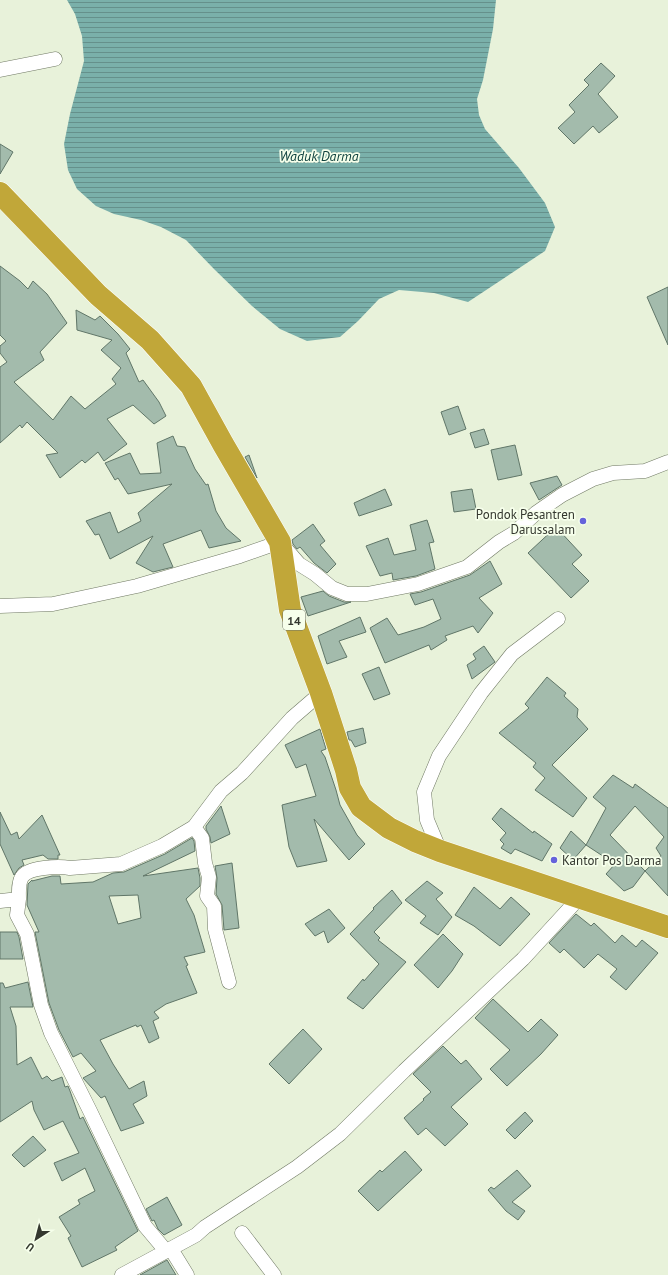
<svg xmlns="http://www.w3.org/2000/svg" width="668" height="1275" font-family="'PT Sans',sans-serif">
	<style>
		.water { fill: url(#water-rules) }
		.building { fill: #a3bbac; stroke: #607668; fill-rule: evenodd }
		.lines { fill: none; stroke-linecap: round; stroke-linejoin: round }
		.street-casing { stroke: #707964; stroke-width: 15 }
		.highway-casing { stroke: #fff; stroke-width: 23 }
		.street { stroke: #fff; stroke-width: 14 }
		.highway { stroke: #c1a739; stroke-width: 22 }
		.poi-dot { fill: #6562db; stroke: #f6ffeb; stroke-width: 1.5 }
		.labels { text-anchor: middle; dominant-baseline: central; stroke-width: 3.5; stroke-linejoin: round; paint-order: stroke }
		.shield { fill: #f6ffeb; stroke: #6e7467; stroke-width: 1 }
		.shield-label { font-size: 12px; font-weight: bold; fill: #34382f }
		.poi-label { font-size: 13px; fill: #34382f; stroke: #f6ffeb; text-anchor: end }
		.water-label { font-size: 14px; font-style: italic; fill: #0f423e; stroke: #f6ffeb }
	</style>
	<defs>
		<pattern id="water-rules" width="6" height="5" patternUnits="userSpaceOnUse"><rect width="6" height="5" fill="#7ab0aa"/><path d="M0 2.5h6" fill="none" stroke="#65908b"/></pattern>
	</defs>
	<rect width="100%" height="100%" fill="#e8f2da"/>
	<path class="water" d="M67,0h429l-3,29 -10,51 -6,19 2,16 6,14 34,39 26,35 10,24 -10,24 -77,51 -34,-9 -35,-3 -20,9 -21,22 -18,16 -33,4 -27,-12 -28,-23 -38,-37 -28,-29 -25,-13 -20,-7 -27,-6 -18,-8 -19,-17 -9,-19 -4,-26 6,-30 14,-53 -2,-25 -7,-22z"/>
	<path class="building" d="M601,63l14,13 -17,18 20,23 -19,16 -6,-7 -19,18 -16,-16 17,-16 -6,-7 20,-20 -5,-5z
		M0,144l13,8 -13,22z
		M0,266l20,15 8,8 5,-8 14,13 20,29 -27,29 4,8 -30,22 39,38 18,-24 14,13 31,-25 -4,-5 9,-11 -20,-18 11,-10 -35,-10 -1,-20 19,10 5,-4 18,18 12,15 -4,4 13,29 4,-2 16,22 7,14 -12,8 -21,-19 -26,14 20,25 -23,17 -6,-9 -13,11 -3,-3 -22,18 -14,-23 12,-2 -31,-31 -5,6 -2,-3 -20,18v-76l7,-5 -7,-9v-7l6,-5 -6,-6z
		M668,287v58l-21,-48z
		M458,406l8,23 -17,6 -8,-23z
		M484,429l5,15 -14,4 -5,-15z
		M173,436l4,10 8,1 10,22 11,16 2,-1 8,27 10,17 15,13 -32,7 -8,-18 -38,14 10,23 -20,5 -17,-9 17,-27 -43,23 -11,-25 -4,1 -9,-14 24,-9 8,21 23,-12 -3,-8 34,-29 -44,10 -10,-16 -3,2 -10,-17 25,-10 10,21 21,-1 -4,-30z
		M515,445l7,30 -24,5 -7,-30z
		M249,455l8,23 -12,-21z
		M557,476l5,9 -23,15 -9,-17z
		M385,489l7,16 -33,11 -5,-13z
		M472,489l4,20 -22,3 -3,-20z
		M427,520l7,22 -5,1 6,26 -19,7 -23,4 -1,-7 -12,3 -14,-30 22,-8 6,17 22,-5 -6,-25z
		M313,524l12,17 -5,4 16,19 -9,9 -13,-10 -14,-16 -3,2 -4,-5 -1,-4z
		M556,527l26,28 -10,9 17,17 -18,17 -43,-45z
		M490,561l12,23 -23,14 14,15 -15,20 -5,-7 -28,10 2,4 -16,10 -2,-5 -44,18 -15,-35 17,-10 11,17 26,-8 17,-8 -8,-20 -18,6 -5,-11 11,-2 49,-17z
		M323,591l6,5 15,6h7l-43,14 -7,-19z
		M360,617l6,15 -27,9 8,16 -20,7 -9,-28z
		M484,646l11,16 -23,17 -5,-14 9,-6 -3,-5z
		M379,667l11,27 -16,6 -12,-26z
		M547,677l19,16 -2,3 14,13 -1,8 11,12 -36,36 35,33 -14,19 -38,-27 10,-12 -12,-11 3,-4 -37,-30 30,-25 -4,-4z
		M363,728l3,15 -11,4 -4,-7h-2l-2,-8z
		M320,729l6,20 -5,2 4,6 11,33 4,15 17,30 8,9 -16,16 -35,-41 13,42 -30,6 -8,-20 -7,-42 34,-9 -10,-32 -10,4 -11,-23z
		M613,775l20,13 2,-4 33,24v88l-23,-25 -12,16 -9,4 -18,-17 9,-10 -29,-19 20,-37 -13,-11zM635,806l29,31 -8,11 5,8 -16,15 -35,-36z
		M221,806l9,28 -19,9 -1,-6 -4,-8v-3z
		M501,808l32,25 1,-2 18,13 -10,17 -27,-12 -4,5 -10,-6 3,-4 -4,-4 6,-7 -14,-14z
		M0,812l11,23 6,-3 2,7 23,-24 18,40h-2v4h-10l-5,-4 -21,5 2,5 -5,3 -5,7 -14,-31z
		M571,831l15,14 -13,15 -13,-12z
		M192,838l2,3 1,10 -52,25 55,-8 2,10v8l-14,13 8,16 11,37 -21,5 4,8 -2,1 11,27 -31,11 -12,8 5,6 -6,3 6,17 -10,5 -8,-18 -4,2 -1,-2 -36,15 13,24 16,25 15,-8 3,15 -14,8 11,19 -23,8 -16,-35 -4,2 -18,-20 13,-7 -15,-18 -8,4 -14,-27 -10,-27 -14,-71h4l-12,-27 1,-21 4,-4v1l20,-5h8l1,8 32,-2 20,-9 11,-1 41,-18zM138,895l3,23 -23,6 -9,-28z
		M232,863l7,65 -15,2 -2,-25 -6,-11 1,-16 -2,-12z
		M427,881l16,12 -7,6 16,18 -14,18 -18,-12 6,-7 -21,-16z
		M474,887l26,22 11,-12 19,17 -30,32 -26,-20 -19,-11z
		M392,890l10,13 -28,29 6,6 -2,2 28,22 -43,47 -16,-11 16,-19 1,2 15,-17 -29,-30 24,-25 -1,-1z
		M329,909l16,19 -17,15 -4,-12 -9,5 -10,-12z
		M576,914l15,12 3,-3 21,20 7,-8 14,12 6,-7 16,13 -32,37 -16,-13 7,-8 -19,-15 -14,14 -20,-19 -4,4 -11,-10z
		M0,932h17l2,5 4,22h-23z
		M443,934l20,20 -11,17 -14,17 -24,-23z
		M28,982l5,25h-23l6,19 1,39 14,-8 11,22 5,-3 5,5 10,-4 3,10 3,-1 2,5 10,28 3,-2 55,114 -23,16 2,3 -35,17 -14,-29 3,-2 -12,-19 21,-13 -2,-4 17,-9 -10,-23 -23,13 -8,-18 25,-10 -16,-32 -19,9 -10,-20 -2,-9 -32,21v-139h3l2,5z
		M493,999l35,33 13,-13 17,16 -17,19 -34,32 -17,-17 20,-19 -35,-32z
		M303,1029l19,20 -33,35 -20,-20z
		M443,1046l18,18 5,-4 16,19 -31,28 17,17 -23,22 -19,-18 -8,7 -14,-17 20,-18 -1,-1 8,-7 -18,-18z
		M525,1112l8,9 -18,18 -9,-9z
		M33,1136l13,14 -22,17 -12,-12z
		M405,1151l17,19 -44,41 -20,-20 22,-21 2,2z
		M517,1170l14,16 -19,16 13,9 -7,9 -12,-9 -18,-21 3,-3 3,2z
		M167,1197l15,28 -18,10 -6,-6 -4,-9 -2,1 -6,-12z
		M167,1260l9,15h-36z"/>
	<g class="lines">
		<g class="street-casing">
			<path id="street" d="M0,70l55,-11
				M0,606l53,-2 84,-18 103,-30 40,-14 19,22 16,10 17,14 15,6h20l51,-10 49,-17 32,-25 15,-9 22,-20 26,-18 31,-16 20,-6 32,-2 23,-9
				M194,827l8,11 3,25 4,14 -2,19 7,10 1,23 14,53
				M440,851l-13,-31 -3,-28 15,-36 42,-63 31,-39 46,-35
				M19,899l-2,16 10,19 14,71 10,28 39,78 55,115 21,25
				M0,901l19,-2c0,-7 -1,-16 3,-22 6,-10 37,-11 48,-9l51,-4 41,-18 32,-19 27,-36 21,-18 50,-55 29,-25
				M242,1233l32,42
				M171,1249l16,26
				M122,1275l74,-40 9,-8 92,-60 43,-33 64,-63 119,-112 57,-62"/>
		</g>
		<g class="highway-casing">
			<path id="highway" d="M0,193l98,102 52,45 41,46 32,58 57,98 10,68 31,83 25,77 4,18 11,19 28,21 26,13 25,10 228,76"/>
		</g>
		<use href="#street" class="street"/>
		<use href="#highway" class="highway"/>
	</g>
	<g class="poi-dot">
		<circle cx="583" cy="521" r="4"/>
		<circle cx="554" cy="860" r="4"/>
	</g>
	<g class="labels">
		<rect class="shield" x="283" y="610" width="22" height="20" rx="3"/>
		<g class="shield-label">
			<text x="294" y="620">14</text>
		</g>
		<g class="poi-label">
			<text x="575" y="514">Pondok Pesantren<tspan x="575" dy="15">Darussalam</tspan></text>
			<text x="562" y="860" text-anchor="start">Kantor Pos Darma</text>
		</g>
		<g class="water-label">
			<text x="319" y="156">Waduk Darma</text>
		</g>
	</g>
	<g transform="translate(36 1239) rotate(216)" stroke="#f6ffeb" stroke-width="3" paint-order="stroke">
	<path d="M0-3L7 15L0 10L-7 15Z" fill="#34382f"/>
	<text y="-6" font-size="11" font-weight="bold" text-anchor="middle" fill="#34382f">U</text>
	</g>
</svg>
